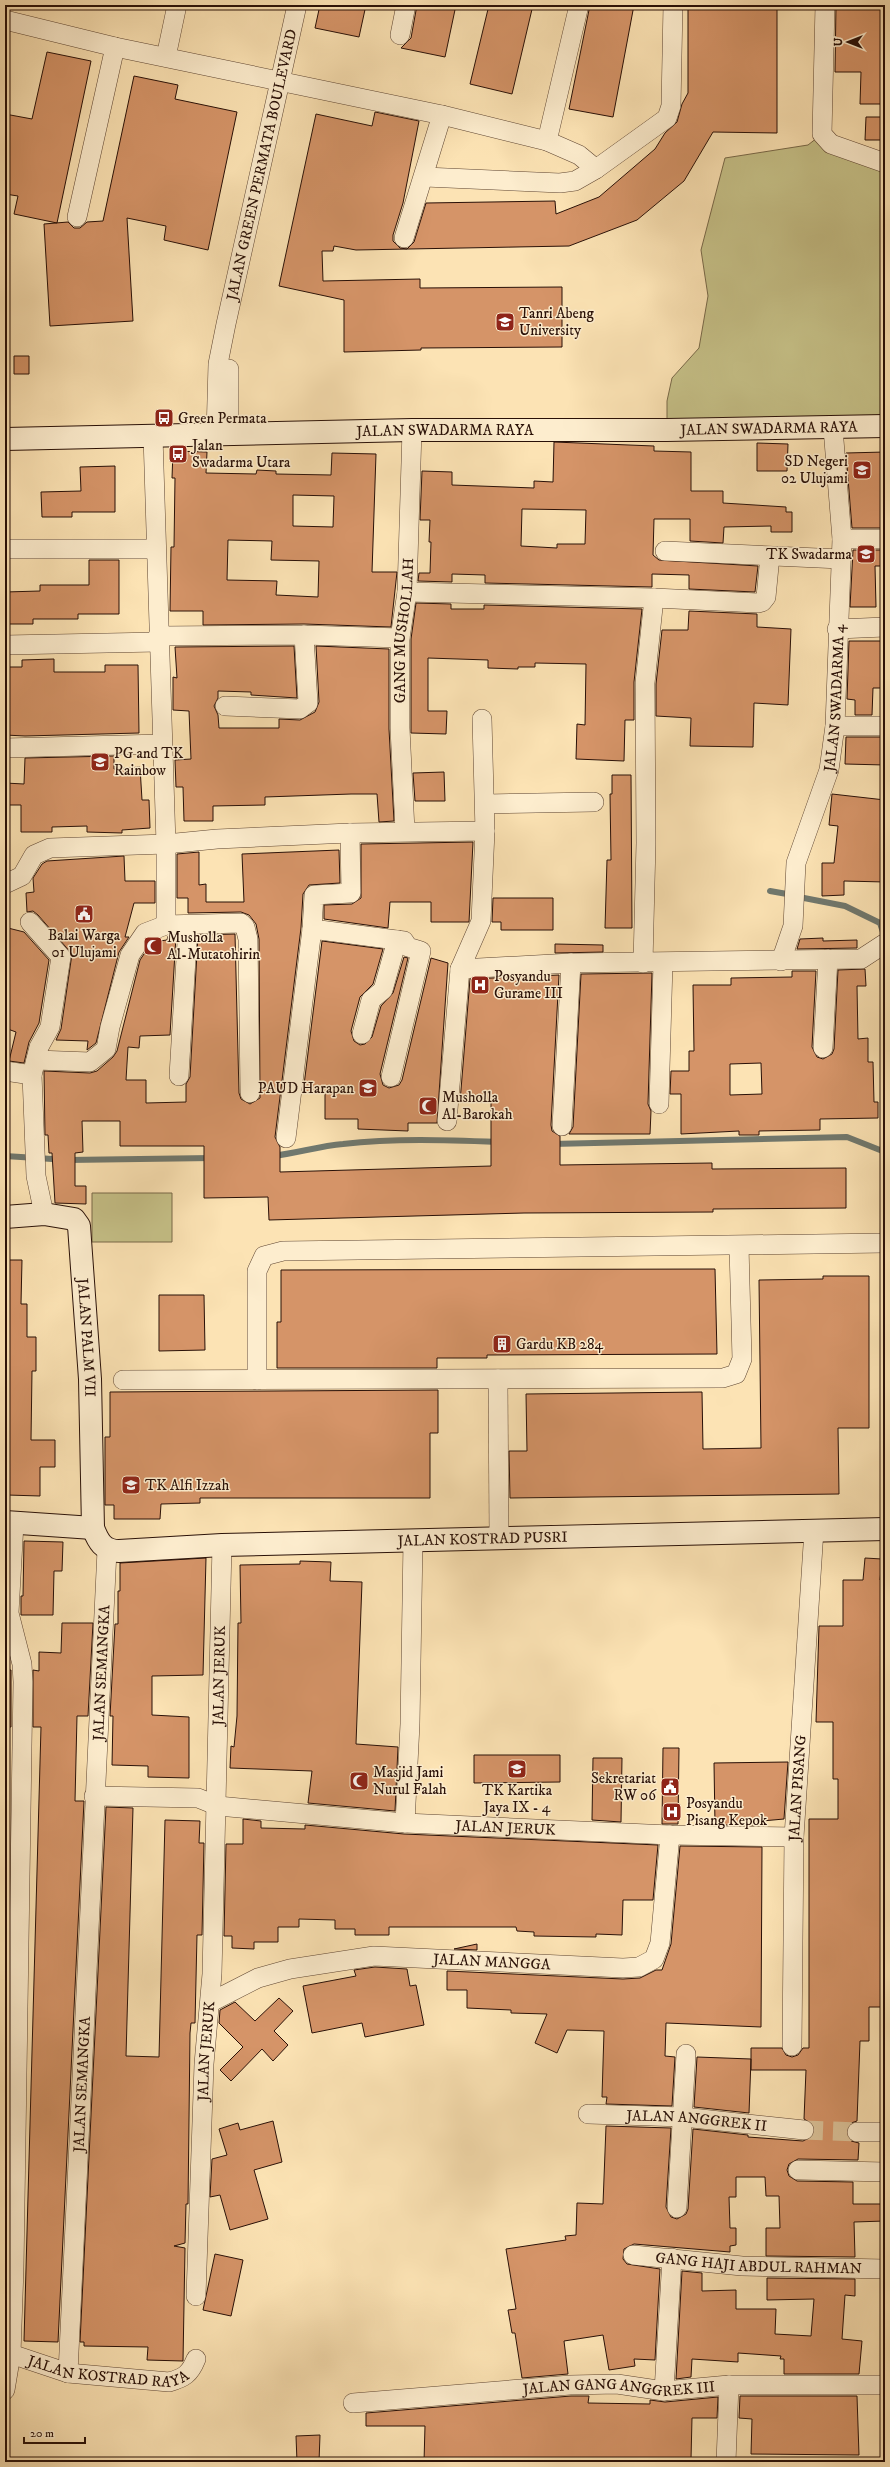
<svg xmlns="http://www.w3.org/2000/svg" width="890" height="2467" font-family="'IM FELL DW Pica',serif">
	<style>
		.green { fill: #c6c188; stroke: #786848 }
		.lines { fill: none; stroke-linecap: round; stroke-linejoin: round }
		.stream { stroke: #70786e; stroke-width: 6 }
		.building { fill: #d59468; stroke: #291007; fill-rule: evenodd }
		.street-tunnel { stroke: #dcc39a; stroke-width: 19; stroke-dasharray: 19 10; stroke-linecap: butt }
		.street-casing { stroke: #5e4532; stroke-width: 20 }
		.secondary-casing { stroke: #291007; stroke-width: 24 }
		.street { stroke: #fdedce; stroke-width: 19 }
		.secondary { stroke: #fdedce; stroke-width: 22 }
		.labels { text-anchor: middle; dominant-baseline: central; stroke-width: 3; stroke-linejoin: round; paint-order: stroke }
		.street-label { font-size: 15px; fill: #291007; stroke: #fdedce }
		.poi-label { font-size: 15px; fill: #291007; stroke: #fdedce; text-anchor: start }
	</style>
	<rect width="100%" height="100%" fill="#fce3b4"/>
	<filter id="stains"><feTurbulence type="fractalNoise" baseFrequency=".005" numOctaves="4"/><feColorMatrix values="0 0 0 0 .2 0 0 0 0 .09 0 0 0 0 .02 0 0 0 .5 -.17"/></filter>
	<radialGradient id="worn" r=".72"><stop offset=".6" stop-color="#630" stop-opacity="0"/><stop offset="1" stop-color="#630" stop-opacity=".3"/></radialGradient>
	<path class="green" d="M822,134l63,29v261l-218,6v-29l5,-23 27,-30 9,-52 -7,-46 24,-92 83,-13z
		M92,1193h80v49h-80z"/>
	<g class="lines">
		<path class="stream" d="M770,891l17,3
			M804,898l41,8 35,17 5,15
			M552,1144l295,-7 38,15
			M5,1156l63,4 144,-2
			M273,1156c24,-3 47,-10 70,-12 51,-6 104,-4 156,-2"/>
	</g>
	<path class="building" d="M320,5h46l-7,32 -44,-9z
		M417,5h39l-11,52 -44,-9 10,-10z
		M489,5h44l-21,89 -42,-10z
		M590,5h44l-21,112 -44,-8z
		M688,5h89v128l-64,-1 -29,49 -47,39 -68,26 -213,4 -22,-4 -1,5h-11l1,30 97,-2v9l142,-1v60l-141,1v2l-77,2v-52l-65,-14 37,-172 56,12 3,-14 44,9 -16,82 -10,32v6l7,7 7,1 7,-7 12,-39 129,-2 1,13 43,-17 56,-48 10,-16 12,-11 5,-18 6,-11z
		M836,5h48l-3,99h-21l1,-32h-26z
		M47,52l44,9 -34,162 -43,-9 4,-18 -13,-2v-80l27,5z
		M134,76l44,9 -3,14 62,13 -29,138 -44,-10 2,-14 -39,-8 6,103 -83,5 -6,-102 24,-2 6,6h6l7,-6 16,-1z
		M866,117h19v23h-20z
		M14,356h15v18h-15z
		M554,442l100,4v5l37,1v39h32v12l63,4v5h6v20h-21v-6l-47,1 -1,16 -33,-2v-22h-36l-1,36 6,5 99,6 -3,26 -66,-3v-14l-37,-1v13l-167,-4v-8l-33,-1v8l-34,-1 1,-8h11l1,-31h-2l1,-22h-10l2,-49 30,1v13l82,3v-7l19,1zM522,509l64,1 -1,34h-28v4l-36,-2z
		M757,443l31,1 -1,27h-30z
		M173,451l34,1 -1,21 50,1 1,-4 19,1v3l55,1 1,-22 44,1 -4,118h25l-6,55 -87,-3 -101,1v-14h-33l1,-64h3l1,-69h-3zM293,495l41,1 -1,31 -40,-1zM228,540l44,1 -1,19 48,1 -1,36 -42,-2 1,-14 -50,-1z
		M885,452v76h-33l-6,-75z
		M115,466v46h-43v5h-30l-1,-25 40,-1 -1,-24z
		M853,550h32v16h-10l1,41h-26z
		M89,560h30v54h-41v5h-45v5h-28v-32l35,-1v-6h49z
		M416,603l35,1v5h33v-4l158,4 -8,73v38h-9l-1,41 -48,-2 1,-35 8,1 1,-61 -51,-1v4h-17v2l-30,-1v-8l-60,-2v53h19l-1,23 -35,-1v-94z
		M689,611l68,3v13l34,2 -3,76 -34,-2 -1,44 -63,-1 1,-28 -35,-2v-32l6,-54h26z
		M849,641h36v47h-12l-1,27h-17v-15l-8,-1z
		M294,646l3,52 -46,-3v-3l-33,-1v7l-4,8 4,9 1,13h60v-9l21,1 15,-8 4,-10 -3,-56 73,3v80l5,92 -15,1 -2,-28h-26l-86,3v8l-52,1v15h-29l-1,-34h-7l-1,-27 16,-1 -2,-48 -16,-1v-33l4,1 -2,-31z
		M54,659v13h51v-7h33l1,68 -114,3 -20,-1v-68h17v-7z
		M846,737h39v28l-40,-1z
		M114,756v13l26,-2 2,33h7l1,28 -28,2v3l-35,-1v-6l-35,1v5h-31v-27h-16v-22l19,1 1,-26z
		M444,772l1,29h-30l-2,-28z
		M612,775h19l1,153h-27l2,-68h4l-1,-66h2z
		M832,794l53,6v82l-41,-1v14l-22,1v-33h12l4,-37 -9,-1z
		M473,842l-4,80h-38v-20h-41l-2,26 -64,-9v-14l28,-1 9,-6v-54z
		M339,850l1,33 -31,2 -6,9 -2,34 -26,209 5,10v25l211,-6v-64h-31l10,-123 89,-4 -8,150 1,6 8,5v29l152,-2v6l134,-1v40l-133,1v3l-189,1 -255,7 -1,-23 -64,1v-52h-84v-25h-38l1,31 -8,1v33h11v18l-31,-1 -3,-50h-3l-1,-18h-3l-1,-64 46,2 7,-2 16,-14 4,-6 23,-91 12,-18 15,-2 1,-4h8l-6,99 -30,1 -1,12 -11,-1 -2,33h20v23l40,-1v-18l4,-7 8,-142 37,-1 4,159 2,6 9,5 10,-6 -1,-159 -3,-15 -7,-9 -8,-3 -53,1v-15h-11v-44l22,-2v33l7,-1v18h38l-2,-48z
		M124,856l1,25h30v22h-21l-9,34h4l-10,15 -23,91 -9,7 1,-9 -32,-1 5,-11 11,-75 -34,-39 -5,-4 -6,1 -1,-19 8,-1 -1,-14 9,-14 5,-3z
		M493,898h60v32h-52v-8h-9z
		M8,928l16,4 25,28 -10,63 -10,19 -5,21 -15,-2 7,-29 -11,-4v-89z
		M823,938v3l34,-1v8l-60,1 3,-10z
		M322,941l61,8 -10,35 -13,13 -9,34 3,10 6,4 5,-1 7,-7 9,-31 12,-13 11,-36 4,1 -28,116 3,11 6,3 10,-3 3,-5 29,-122 17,5 -11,160h-29v8l-50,-2v-10h-33v-26h-22z
		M555,944l48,1v7l-48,1z
		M865,969l1,17h-9l1,53 10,-1v24h5l1,40h4v16l-58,1v11l-61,1v4h-20v-4l-58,3v-40h-11l1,-23h18v-20h5l-1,-66h38v-7l61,-1v-6h24l-4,76 5,10 6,2 9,-5 2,-5 4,-79zM761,1063l1,31 -32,1v-31z
		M652,973l-4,131 3,7 -1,23h-81l4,-7 8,-153z
		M5,1260h17l-1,44h6v33h9v34h-4l-1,69h24v27h-15v29l-33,-1z
		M715,1269l2,85 -230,1v3h-50v10h-160v-46h4v-52z
		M823,1276h46v152h-31l1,66 -329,4 -1,-47h18l-1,-57 176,-2 1,57 58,-1 -2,-168 64,-1z
		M159,1295h45l1,55 -46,1z
		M438,1390v43h-8v65h-230v5l-39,1 -1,15h-46v-14h-9v-68h5v-45z
		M24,1541l39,1 -1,29h-8l-1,44h-32v-19h2z
		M206,1558l-3,117 -51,1v39l37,2v61l-41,-1v-11l-36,-1 1,-49h-3l5,-92h3v-33h2v-28z
		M865,1558l17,1 -2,21h5v427h-16v34h-9l-3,80 -6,2 -5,9 5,9 8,2 -1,17 -60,-1 -9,5 -2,6 2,6 8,5 56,1v22h32v17l-31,1 1,35 -89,-1v-28h14l-1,-32h-13l-1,-19h-29v20h-7l1,31h6v17l-6,1v6l-96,-8 -10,5 -1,10 4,5 33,5 -5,91 -21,-1 1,7 -26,4 -6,-35 -39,6 4,33 -46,4 -7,-45h-3l-4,-23 8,-1 -10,-60 60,-9 -1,-4 11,-1 1,-32 26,1 3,-78 65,2 -5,79 5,10 6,2 9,-5 2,-5 5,-80 55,6v2l55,4 10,-5 1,-11 -10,-6 2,-49h-55v-22h31l4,7 6,2 6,-2 5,-7h6v-229h29v-40h-5v-57h-17l3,-96h24v-46h20z
		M300,1561l31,1 -1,19 32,1 -6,162 42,3 -3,64 -87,-8 4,-32 -82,-3 1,-22 3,1 3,-31 1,-93h3l-1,-58 60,-1z
		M62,1623h31l-5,93h-11l-2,85h9l-26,541 -34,-1 17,-614h-8v-57l6,1v-19l22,1z
		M5,1670h6v57h-6z
		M663,1748h16l-1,76h-16z
		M474,1755h86v27l-86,1z
		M593,1758h29l-1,64 -29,-2z
		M788,1762l-4,57 -22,2v4h-47l-1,-62z
		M106,1807l27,1 -7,248 33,1 6,-237 35,1 -1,22h5l-2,92h-5l-2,88h-4l-1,10 -2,171h-2l-1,39 -11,3 11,2 -2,113 -36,-1 1,-13 -64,-1v-4h-4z
		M243,1819l18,2v7l44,1v-4l99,9 254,11 -5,55h-30l-1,35 -26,-1v3l-62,-1v-4l-17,-1 -1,-4h-127v8h-34v-6h-20v-9l-36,-1v8h-21v15h-24v7l-22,-1v-12h-8l2,-92h17z
		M680,1846l82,1 -1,180 -95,-4 -1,33 10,1 -3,49 -66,-2 1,-7h-5l2,-66 -37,-1 -10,23 -22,-10 12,-29 -36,-1v-3l-44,-2v-18h-20v-19l176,8 17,-1 16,-8h6l9,-26z
		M477,1944v6l-23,-1z
		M375,1967l32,2 3,17 6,-1 8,40 -59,12 -3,-14 -50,10 -9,-47 53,-10 -2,-6z
		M279,1998l14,13 -19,20 14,14 -15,16 -11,-12 -31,32 -11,-11 23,-23 -24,-24 1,-13 15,-8 20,19z
		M697,2057l54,2 -2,54 -55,-6z
		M273,2121l9,41 -28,8 14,49 -38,11 -10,-35 -10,2 2,-38 15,-4 -8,-26 19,-6 2,7z
		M215,2254l28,6 -12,56 -28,-6z
		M682,2271l20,2v18l34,-1v19h40l-1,25 36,2 3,-37 -47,1v-22l88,1v17l-10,-1 -3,44 20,2 -3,33h-75v-15h-4l1,-3 -43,-3v9l-46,-3 -1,18 -15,2z
		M571,2396h18l-1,7 62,1v-4l15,2 53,-5 -1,21h-25l-1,41h-44v3h-223l1,-36h-59v-13z
		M740,2396h117l2,59 -108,-1 1,-35 -13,-1z
		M320,2435l-1,27h-22l-1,-26z"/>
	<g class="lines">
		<path class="street-tunnel" d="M804,2130l53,2"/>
		<g class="street-casing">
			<g id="street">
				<path d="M825,5l-3,129 9,10 54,19"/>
				<path d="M5,20l110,27 327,68 105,26 32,14 17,14"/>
				<path d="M400,35l6,-30"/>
				<path d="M166,57l11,-52"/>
				<path d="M547,141l32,-136"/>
				<path d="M425,177l135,6 15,-2 21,-12 71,-51 4,-12 2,-101"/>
				<path d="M77,217l38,-170"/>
				<path d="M404,238l38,-123"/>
				<path d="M229,369v66"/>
				<path id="s1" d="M216,435l2,-71 8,-40 71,-319"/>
				<path d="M153,436l13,408v81"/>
				<path d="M842,539h43"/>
				<path d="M5,549h150"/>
				<path d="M665,551l176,8"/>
				<path d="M407,592l247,6 104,5 4,-1 4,-5 4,-41"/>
				<path d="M837,629l48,-2"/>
				<path d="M158,636l146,-1 96,3"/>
				<path d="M5,645l153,-3"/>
				<path d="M225,706l75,3 8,-6 -4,-68"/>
				<path d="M482,719l3,112"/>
				<path d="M835,726h50"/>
				<path d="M5,748l157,-4"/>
				<path d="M486,804l108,-2"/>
				<path id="s2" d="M405,831l-5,-103v-90l7,-46 5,-162"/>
				<path d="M5,884l17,-8 12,-21 16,-7 116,-4 51,-5 133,-6 135,-2 -4,90 -21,48 111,-6 290,-4 23,-15"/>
				<path d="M30,922l31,35 -11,70 -11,20 -7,28 4,101 8,38"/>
				<path d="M312,929l92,12 4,6 13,4 -30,126"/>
				<path id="s3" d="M781,961l12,-35 3,-63 33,-93 6,-44 7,-187 -9,-111"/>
				<path d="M643,963l3,-120 -1,-160 9,-85"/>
				<path d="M362,1034l9,-34 12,-10 14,-50"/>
				<path d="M823,1048l5,-89"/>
				<path d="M36,1060l54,2 16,-13 4,-22 20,-72 15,-22 21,-8 75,-2 4,4 3,12 2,154"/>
				<path d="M5,1071l27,4"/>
				<path d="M179,1076l9,-151"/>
				<path d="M659,1104l4,-141"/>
				<path d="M447,1121l13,-152"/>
				<path d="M562,1126l9,-163"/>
				<path d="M286,1138l26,-209 2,-34 37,-2 -1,-60"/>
				<path d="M498,1379l1,159"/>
				<path d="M123,1380l600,-2 13,-4 6,-15 -3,-113"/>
				<path d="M257,1380v-109l7,-15 19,-5 602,-8"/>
				<path id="s4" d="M94,1796l104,2 20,8 187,17 265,12 124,2"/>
				<path d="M405,1823l5,-99 3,-183"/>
				<path id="s5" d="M211,2002l47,-24 32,-9 84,-13 249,12 16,-1 15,-8 6,-16 10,-108"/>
				<path id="s6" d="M792,2046l2,-209 20,-307"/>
				<path id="s7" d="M588,2114l95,3 121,13"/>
				<path d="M857,2132h28"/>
				<path d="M798,2170l87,2"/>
				<path d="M677,2208l9,-154"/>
				<path id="s8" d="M633,2255l109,11 143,3"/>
				<path id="s9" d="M196,2296l8,-232 8,-90 10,-429"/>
				<path id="s10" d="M11,2354l57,19 101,9c15,-4 21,-8 27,-23"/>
				<path id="s11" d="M68,2373l39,-823"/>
				<path d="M5,2390l6,-36 3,-86 9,-586 -1,-18 -13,-51 5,-90"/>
				<path d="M664,2391l8,-133"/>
				<path id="s12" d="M353,2403l217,-18 47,-1 47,7 65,-6h156"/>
				<path d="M726,2462l3,-77"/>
			</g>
		</g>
		<g class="secondary-casing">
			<g id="secondary">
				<path id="s13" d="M5,439l407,-9h255l218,-4"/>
				<path id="s14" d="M5,1217l39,-3 30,5 5,7 11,153 3,149c5,13 10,23 26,23l103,-6 663,-16"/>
				<path d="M5,1522l88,6"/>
			</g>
		</g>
		<use href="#street" class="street"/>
		<use href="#secondary" class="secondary"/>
	</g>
	<defs>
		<g id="university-square" transform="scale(1)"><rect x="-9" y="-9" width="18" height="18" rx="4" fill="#8f2418" stroke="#fdedce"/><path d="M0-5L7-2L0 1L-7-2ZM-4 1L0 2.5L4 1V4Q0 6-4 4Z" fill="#fff"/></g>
		<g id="bus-square" transform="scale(1)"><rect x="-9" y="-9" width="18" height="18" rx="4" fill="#8f2418" stroke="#fdedce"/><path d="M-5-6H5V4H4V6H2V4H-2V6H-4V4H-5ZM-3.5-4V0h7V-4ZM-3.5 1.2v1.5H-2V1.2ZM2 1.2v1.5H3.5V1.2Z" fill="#fff"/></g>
		<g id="school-square" transform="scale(1)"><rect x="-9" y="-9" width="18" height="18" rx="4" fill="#8f2418" stroke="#fdedce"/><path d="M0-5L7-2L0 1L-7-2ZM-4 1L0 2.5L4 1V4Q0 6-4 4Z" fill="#fff"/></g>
		<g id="civic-square" transform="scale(1)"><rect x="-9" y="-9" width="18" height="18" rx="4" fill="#8f2418" stroke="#fdedce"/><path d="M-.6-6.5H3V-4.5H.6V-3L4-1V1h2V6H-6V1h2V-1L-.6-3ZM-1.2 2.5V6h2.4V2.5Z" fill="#fff"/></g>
		<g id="mosque-square" transform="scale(1)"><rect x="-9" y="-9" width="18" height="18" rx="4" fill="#8f2418" stroke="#fdedce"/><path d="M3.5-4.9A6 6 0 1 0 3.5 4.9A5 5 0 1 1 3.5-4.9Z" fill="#fff"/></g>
		<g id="hospital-square" transform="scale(1)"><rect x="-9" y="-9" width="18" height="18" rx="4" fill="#8f2418" stroke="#fdedce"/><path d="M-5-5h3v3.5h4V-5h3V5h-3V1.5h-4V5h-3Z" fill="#fff"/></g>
		<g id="building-square" transform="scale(1)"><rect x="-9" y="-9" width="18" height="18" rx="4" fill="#8f2418" stroke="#fdedce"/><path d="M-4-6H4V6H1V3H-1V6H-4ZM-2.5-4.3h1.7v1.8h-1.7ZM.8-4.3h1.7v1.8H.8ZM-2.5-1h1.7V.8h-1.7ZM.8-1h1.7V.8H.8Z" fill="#fff"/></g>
	</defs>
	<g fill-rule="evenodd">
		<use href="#university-square" x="505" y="322"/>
		<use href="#bus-square" x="164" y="418"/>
		<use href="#bus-square" x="178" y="454"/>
		<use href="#school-square" x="862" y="470"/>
		<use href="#school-square" x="866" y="554"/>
		<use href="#school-square" x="100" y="762"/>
		<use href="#civic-square" x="84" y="914"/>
		<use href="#mosque-square" x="153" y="946"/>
		<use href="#hospital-square" x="480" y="985"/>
		<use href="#school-square" x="368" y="1088"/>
		<use href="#mosque-square" x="428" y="1106"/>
		<use href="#building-square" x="502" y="1344"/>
		<use href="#school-square" x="131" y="1485"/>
		<use href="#school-square" x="517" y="1769"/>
		<use href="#mosque-square" x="359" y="1781"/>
		<use href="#civic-square" x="670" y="1787"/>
		<use href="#hospital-square" x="672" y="1812"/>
	</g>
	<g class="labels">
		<g class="street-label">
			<text stroke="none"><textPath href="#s1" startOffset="275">JALAN GREEN PERMATA BOULEVARD</textPath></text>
			<text stroke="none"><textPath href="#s13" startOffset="764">JALAN SWADARMA RAYA</textPath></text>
			<text stroke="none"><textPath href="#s13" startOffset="440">JALAN SWADARMA RAYA</textPath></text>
			<text stroke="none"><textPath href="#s2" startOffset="201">GANG MUSHOLLAH</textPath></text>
			<text stroke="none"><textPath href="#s3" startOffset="271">JALAN SWADARMA 4</textPath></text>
			<text stroke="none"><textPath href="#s14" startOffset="190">JALAN PALM VII</textPath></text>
			<text stroke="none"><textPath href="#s14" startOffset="782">JALAN KOSTRAD PUSRI</textPath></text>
			<text stroke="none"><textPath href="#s11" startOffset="701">JALAN SEMANGKA</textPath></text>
			<text stroke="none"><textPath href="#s9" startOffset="621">JALAN JERUK</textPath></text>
			<text stroke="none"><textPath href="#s6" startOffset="258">JALAN PISANG</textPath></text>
			<text stroke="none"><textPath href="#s4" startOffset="414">JALAN JERUK</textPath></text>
			<text stroke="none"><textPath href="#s5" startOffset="289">JALAN MANGGA</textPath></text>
			<text stroke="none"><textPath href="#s9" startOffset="245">JALAN JERUK</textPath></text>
			<text stroke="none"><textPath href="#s11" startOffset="289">JALAN SEMANGKA</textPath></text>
			<text stroke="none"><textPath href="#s7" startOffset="109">JALAN ANGGREK II</textPath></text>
			<text stroke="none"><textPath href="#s8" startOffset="126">GANG HAJI ABDUL RAHMAN</textPath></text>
			<text stroke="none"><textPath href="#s10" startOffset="100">JALAN KOSTRAD RAYA</textPath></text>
			<text stroke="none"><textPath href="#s12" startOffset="267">JALAN GANG ANGGREK III</textPath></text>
		</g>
		<g class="poi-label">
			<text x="519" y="313">Tanri Abeng<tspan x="519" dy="17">University</tspan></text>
			<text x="178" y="418">Green Permata</text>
			<text x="192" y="445">Jalan<tspan x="192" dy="17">Swadarma Utara</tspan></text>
			<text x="848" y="461" text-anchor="end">SD Negeri<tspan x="848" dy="17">02 Ulujami</tspan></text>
			<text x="852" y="554" text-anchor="end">TK Swadarma</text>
			<text x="114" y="753">PG and TK<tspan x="114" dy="17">Rainbow</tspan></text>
			<text x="84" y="935" text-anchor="middle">Balai Warga<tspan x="84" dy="17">01 Ulujami</tspan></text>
			<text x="167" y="937">Musholla<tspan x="167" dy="17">Al-Mutatohirin</tspan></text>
			<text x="494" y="976">Posyandu<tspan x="494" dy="17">Gurame III</tspan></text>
			<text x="354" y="1088" text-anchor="end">PAUD Harapan</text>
			<text x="442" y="1097">Musholla<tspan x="442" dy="17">Al-Barokah</tspan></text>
			<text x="516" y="1344">Gardu KB 284</text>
			<text x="145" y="1485">TK Alfi Izzah</text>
			<text x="373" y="1772">Masjid Jami<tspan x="373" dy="17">Nurul Falah</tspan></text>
			<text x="656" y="1778" text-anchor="end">Sekretariat<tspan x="656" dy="17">RW 06</tspan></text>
			<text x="517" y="1790" text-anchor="middle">TK Kartika<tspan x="517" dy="17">Jaya IX - 4</tspan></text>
			<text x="686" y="1803">Posyandu<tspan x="686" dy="17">Pisang Kepok</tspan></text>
		</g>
	</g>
	<rect width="890" height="2467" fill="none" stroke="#fce3b4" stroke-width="20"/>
	<rect x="6" y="6" width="878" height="2455" fill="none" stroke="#291007" stroke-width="2"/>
	<rect x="10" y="10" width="870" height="2447" fill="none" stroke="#291007"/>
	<g transform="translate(848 42) rotate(270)" stroke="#fdedce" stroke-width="3" paint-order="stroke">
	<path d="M0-3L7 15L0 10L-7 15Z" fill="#291007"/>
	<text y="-6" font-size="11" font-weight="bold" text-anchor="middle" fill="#291007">U</text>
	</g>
	<path d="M24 2437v6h61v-6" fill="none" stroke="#291007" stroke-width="2"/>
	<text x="30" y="2437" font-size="12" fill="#291007" stroke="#fdedce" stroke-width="3" paint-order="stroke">20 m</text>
	<rect width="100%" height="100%" filter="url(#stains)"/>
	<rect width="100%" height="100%" fill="url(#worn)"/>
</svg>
